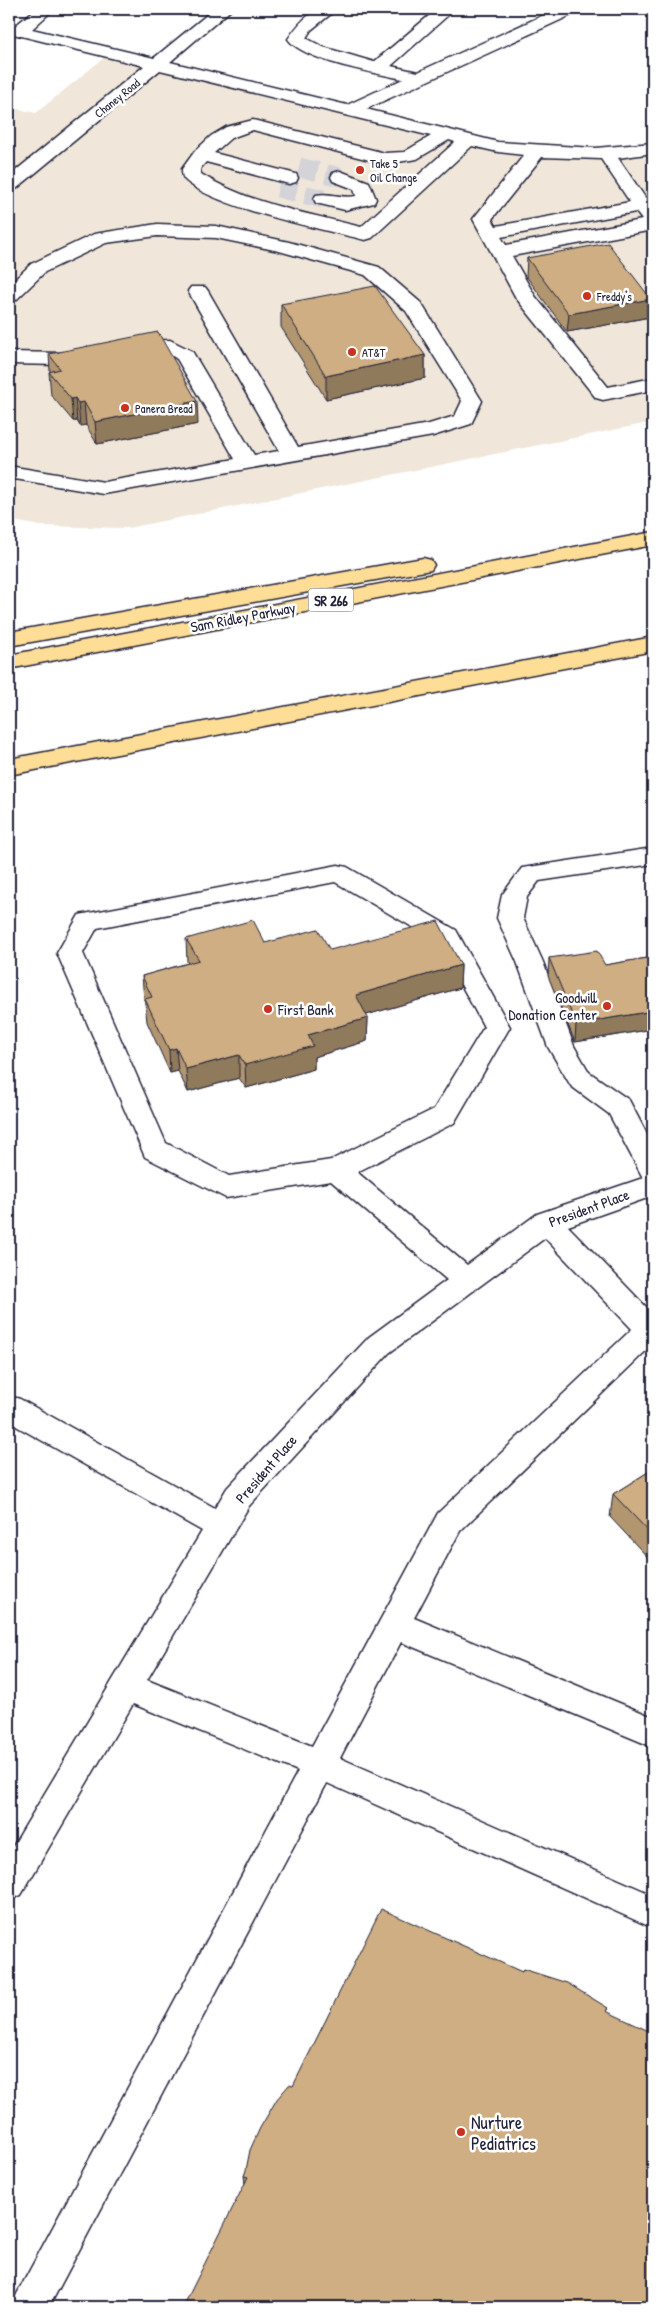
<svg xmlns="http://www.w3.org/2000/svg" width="662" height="2316" font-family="'Patrick Hand',sans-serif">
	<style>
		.built { fill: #f0e7da }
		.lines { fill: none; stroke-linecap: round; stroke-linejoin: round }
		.minor-tunnel { stroke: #d3d3d8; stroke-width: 19; stroke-dasharray: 19 9; stroke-linecap: butt }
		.minor-casing { stroke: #22223b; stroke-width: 3 }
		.major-casing { stroke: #22223b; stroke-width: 3 }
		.minor { fill: #fff; fill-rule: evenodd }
		.major { fill: #fedd96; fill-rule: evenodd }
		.wall { fill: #b19670; stroke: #22223b }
		.shaded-wall { fill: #907a5b; stroke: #22223b }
		.building { fill: #ceae82; stroke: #22223b }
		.poi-dot { fill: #c8321e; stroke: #fff; stroke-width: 2 }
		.labels { text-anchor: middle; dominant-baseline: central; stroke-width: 5; stroke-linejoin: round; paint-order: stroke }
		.far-street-label { font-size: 12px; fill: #22223b; stroke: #fff }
		.far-poi-label { font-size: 12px; fill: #22223b; stroke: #fff; text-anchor: start }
		.shield { fill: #fff; stroke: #646476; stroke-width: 1 }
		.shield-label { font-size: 14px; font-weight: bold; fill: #22223b }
		.street-label { font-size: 15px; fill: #22223b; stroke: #fff }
		.poi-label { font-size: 15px; fill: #22223b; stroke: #fff; text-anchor: end }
		.near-poi-label { font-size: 18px; fill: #22223b; stroke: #fff; text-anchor: start }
	</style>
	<rect width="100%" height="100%" fill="#fff"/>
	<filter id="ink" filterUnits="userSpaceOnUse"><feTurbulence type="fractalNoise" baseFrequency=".02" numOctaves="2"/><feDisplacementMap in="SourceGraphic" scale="10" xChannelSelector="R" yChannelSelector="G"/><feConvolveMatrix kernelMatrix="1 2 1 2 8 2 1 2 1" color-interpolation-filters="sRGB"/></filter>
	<g filter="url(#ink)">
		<path class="built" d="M111,52l387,95 155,1v274l-525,106 -88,-2 -31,-6v-413l27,6z"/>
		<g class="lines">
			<path class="minor-tunnel" d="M299,167l41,10
				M278,188l45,11"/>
			<g class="minor-casing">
				<path id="minor" d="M36,9h18l-22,20 122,29 60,-49h18l-62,53 177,43 56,-26c-27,-6 -100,-18 -115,-40 14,-20 24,-32 49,-30l-26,21 -5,8 17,9 51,15 63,-53h18l-64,57 27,6 139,-63h21l-2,4 -210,96 132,33 97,6 58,-5v10l-35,5 35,51v21l-141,26 23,40 73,91 45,-9v12l-50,10 -7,-2 -80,-100 -43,-79 51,-64 -26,-3 -26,-6 -100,92 -7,2c-43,-11 -150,-32 -180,-60 -3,-3 -3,-7 -3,-11l13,-18 16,-15 15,-9 27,-7 132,33 19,-1 27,-16 -271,-66 -144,119 -7,2v-15l135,-110 -135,-33v-10l7,2zM253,130l132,34 32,-5 32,-19 6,2 -94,85c-54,-14 -112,-23 -160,-53l-1,-5 6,-7 83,22 7,-2 2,-4 -2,-4 -82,-21 17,-15zM542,157l59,2 29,43 -134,24 -4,-7zM636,212l6,8 -136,25 -5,-8z
					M340,171l29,11 7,17 -2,4 -29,7 -29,-7 -2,-4 2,-4c14,-3 26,4 40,1l-2,-7 -21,-8 -2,-4 2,-4z
					M157,224l59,2 73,16 90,25 42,36 61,98 -11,23 -38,12 -329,58 -95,-16v-12l95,16 131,-23 -58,-100 -11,-7 -44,-2 -3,-4 3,-4 48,-2 22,11 62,104 25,-4 -91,-160 3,-4h14l3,4 90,156 131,-23 26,-8 7,-15 -56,-90 -41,-36 -86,-24 -63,-13 -59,-2 -51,7 -61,29 -29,28 -7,2v-17l22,-21 63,-30z
					M87,348l7,2 3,4 -3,4 -33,7 -52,-1v-12l52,1z
					M653,848v16l-114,17 -12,16 -4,21 20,44 31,84 15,26 40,28 24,46v50l-85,30 85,88v30l-193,187 -46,87 239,99v30l-252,-105 -61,116 313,137v33l-326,-145 -278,524h-39l288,-536 -165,-67 -112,191 -12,5v-47l193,-322 -193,-109v-26l11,3 195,109 12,-20 142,-151 78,-57 -116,-99 -105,17 -81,-41 -88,-204 22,-38 259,-50 9,2 109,63 54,97 -56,96 -97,49 110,93 70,-51 106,-36 -34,-64 -38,-28 -23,-39 -31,-85 -20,-44 5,-23 20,-27zM335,882l103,60 46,85 -50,82 -103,51 -102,16 -63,-33 -83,-190 14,-25zM545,1238l87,91 -194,184 -126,233 -165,-66 102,-174 140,-153z"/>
			</g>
			<g class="major-casing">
				<path id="major" d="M653,532v13l-644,124v-14z
					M423,558l8,2 3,5 -3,5 -422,76v-14z
					M653,637v14l-644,124v-16z"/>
			</g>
			<use href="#minor" class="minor"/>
			<use href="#major" class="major"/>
		</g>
		<path class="wall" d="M527,258l123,59 -83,15 -41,-56z
			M281,304l144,51v23l-99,21 -45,-72z
			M49,354l149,70 -101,20 -11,-19 -6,1 -3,-5h-4l-22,-26 -2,-23h1z
			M186,939l79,4 196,22 -1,23 -94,27 2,3 -1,23 -53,16v12l-68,19 -7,-10 -51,14 -10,-21 -8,2 -23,-51 -2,-19 -1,-4 -2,-23 46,-13 -1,-1z
			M653,957v72l-78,13 -27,-66 1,-18 56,7z
			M653,1469v94l-43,-46 3,-23z
			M522,1972l86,36 -1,4 -362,172 -1,-8 49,-90z"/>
		<path class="shaded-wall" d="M651,299l-1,18 -83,15 2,-18z
			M425,355v23l-99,21v-23z
			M75,398l2,23h-4l-2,-22z
			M197,401l1,23 -101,20 -2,-22z
			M84,402l2,23 -6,1 -2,-23z
			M461,965l-1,23 -104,30v-23z
			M653,1011v18l-78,13 1,-18z
			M368,1018l-1,23 -53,16v12l-68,19 -1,-23 63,-30z
			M176,1048l2,23 -8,2 -1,-23z
			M239,1055v23l-51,14 -2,-23z"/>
		<path class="building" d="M608,243l43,56 -82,15 -42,-56z
			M375,286l50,69 -99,21 -45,-72z
			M158,332l39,69 -102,21 -11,-20 -6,1 -3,-5 -4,1 -22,-27 11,-3 -11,-15z
			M253,920l12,23 53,-14 12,21 108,-29 23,44 -105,30 12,23 -60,17 5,11 -68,19 -6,-10 -53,14 -10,-21 -7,2 -24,-51 7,-2 -10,-21 57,-16 -13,-21z
			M597,951l8,14 48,-8v54l-77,13 -27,-66z
			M653,1469v67l-40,-42z
			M381,1909l141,63 1,-3 44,14 41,25 -2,3 47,22v274h-470l65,-130 -4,-1 2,-6 4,-20 10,-22 17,-29 12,-14 4,1z"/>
	</g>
	<g class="poi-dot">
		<circle cx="360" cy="170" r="5"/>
		<circle cx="587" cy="296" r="5"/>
		<circle cx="352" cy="352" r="5"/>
		<circle cx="125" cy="408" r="5"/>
		<circle cx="607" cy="1006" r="5"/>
		<circle cx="268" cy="1009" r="5"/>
		<circle cx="461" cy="2132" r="5"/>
	</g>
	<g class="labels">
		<g class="far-street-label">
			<text transform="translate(117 98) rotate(-39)">Chaney Road</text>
		</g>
		<g class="far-poi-label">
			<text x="370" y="163">Take 5<tspan x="370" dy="14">Oil Change</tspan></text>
			<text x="597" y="296">Freddy's</text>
			<text x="362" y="352">AT&amp;T</text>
			<text x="135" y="408">Panera Bread</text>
		</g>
		<rect class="shield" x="308.5" y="588.5" width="45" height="23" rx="4"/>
		<g class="shield-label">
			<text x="331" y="600">SR 266</text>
		</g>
		<g class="street-label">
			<text transform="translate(243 617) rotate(-11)">Sam Ridley Parkway</text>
			<text transform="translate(589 1208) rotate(-20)">President Place</text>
			<text transform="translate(266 1469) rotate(-49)">President Place</text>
		</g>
		<g class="poi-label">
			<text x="597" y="997">Goodwill<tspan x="597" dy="17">Donation Center</tspan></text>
			<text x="278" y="1009" text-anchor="start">First Bank</text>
		</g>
		<g class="near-poi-label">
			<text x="471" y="2122">Nurture<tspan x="471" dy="21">Pediatrics</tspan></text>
		</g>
	</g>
	<rect width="662" height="2316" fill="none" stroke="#fff" stroke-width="30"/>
	<rect x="15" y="15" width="632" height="2286" fill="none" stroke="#22223b" stroke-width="2" filter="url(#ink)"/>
</svg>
